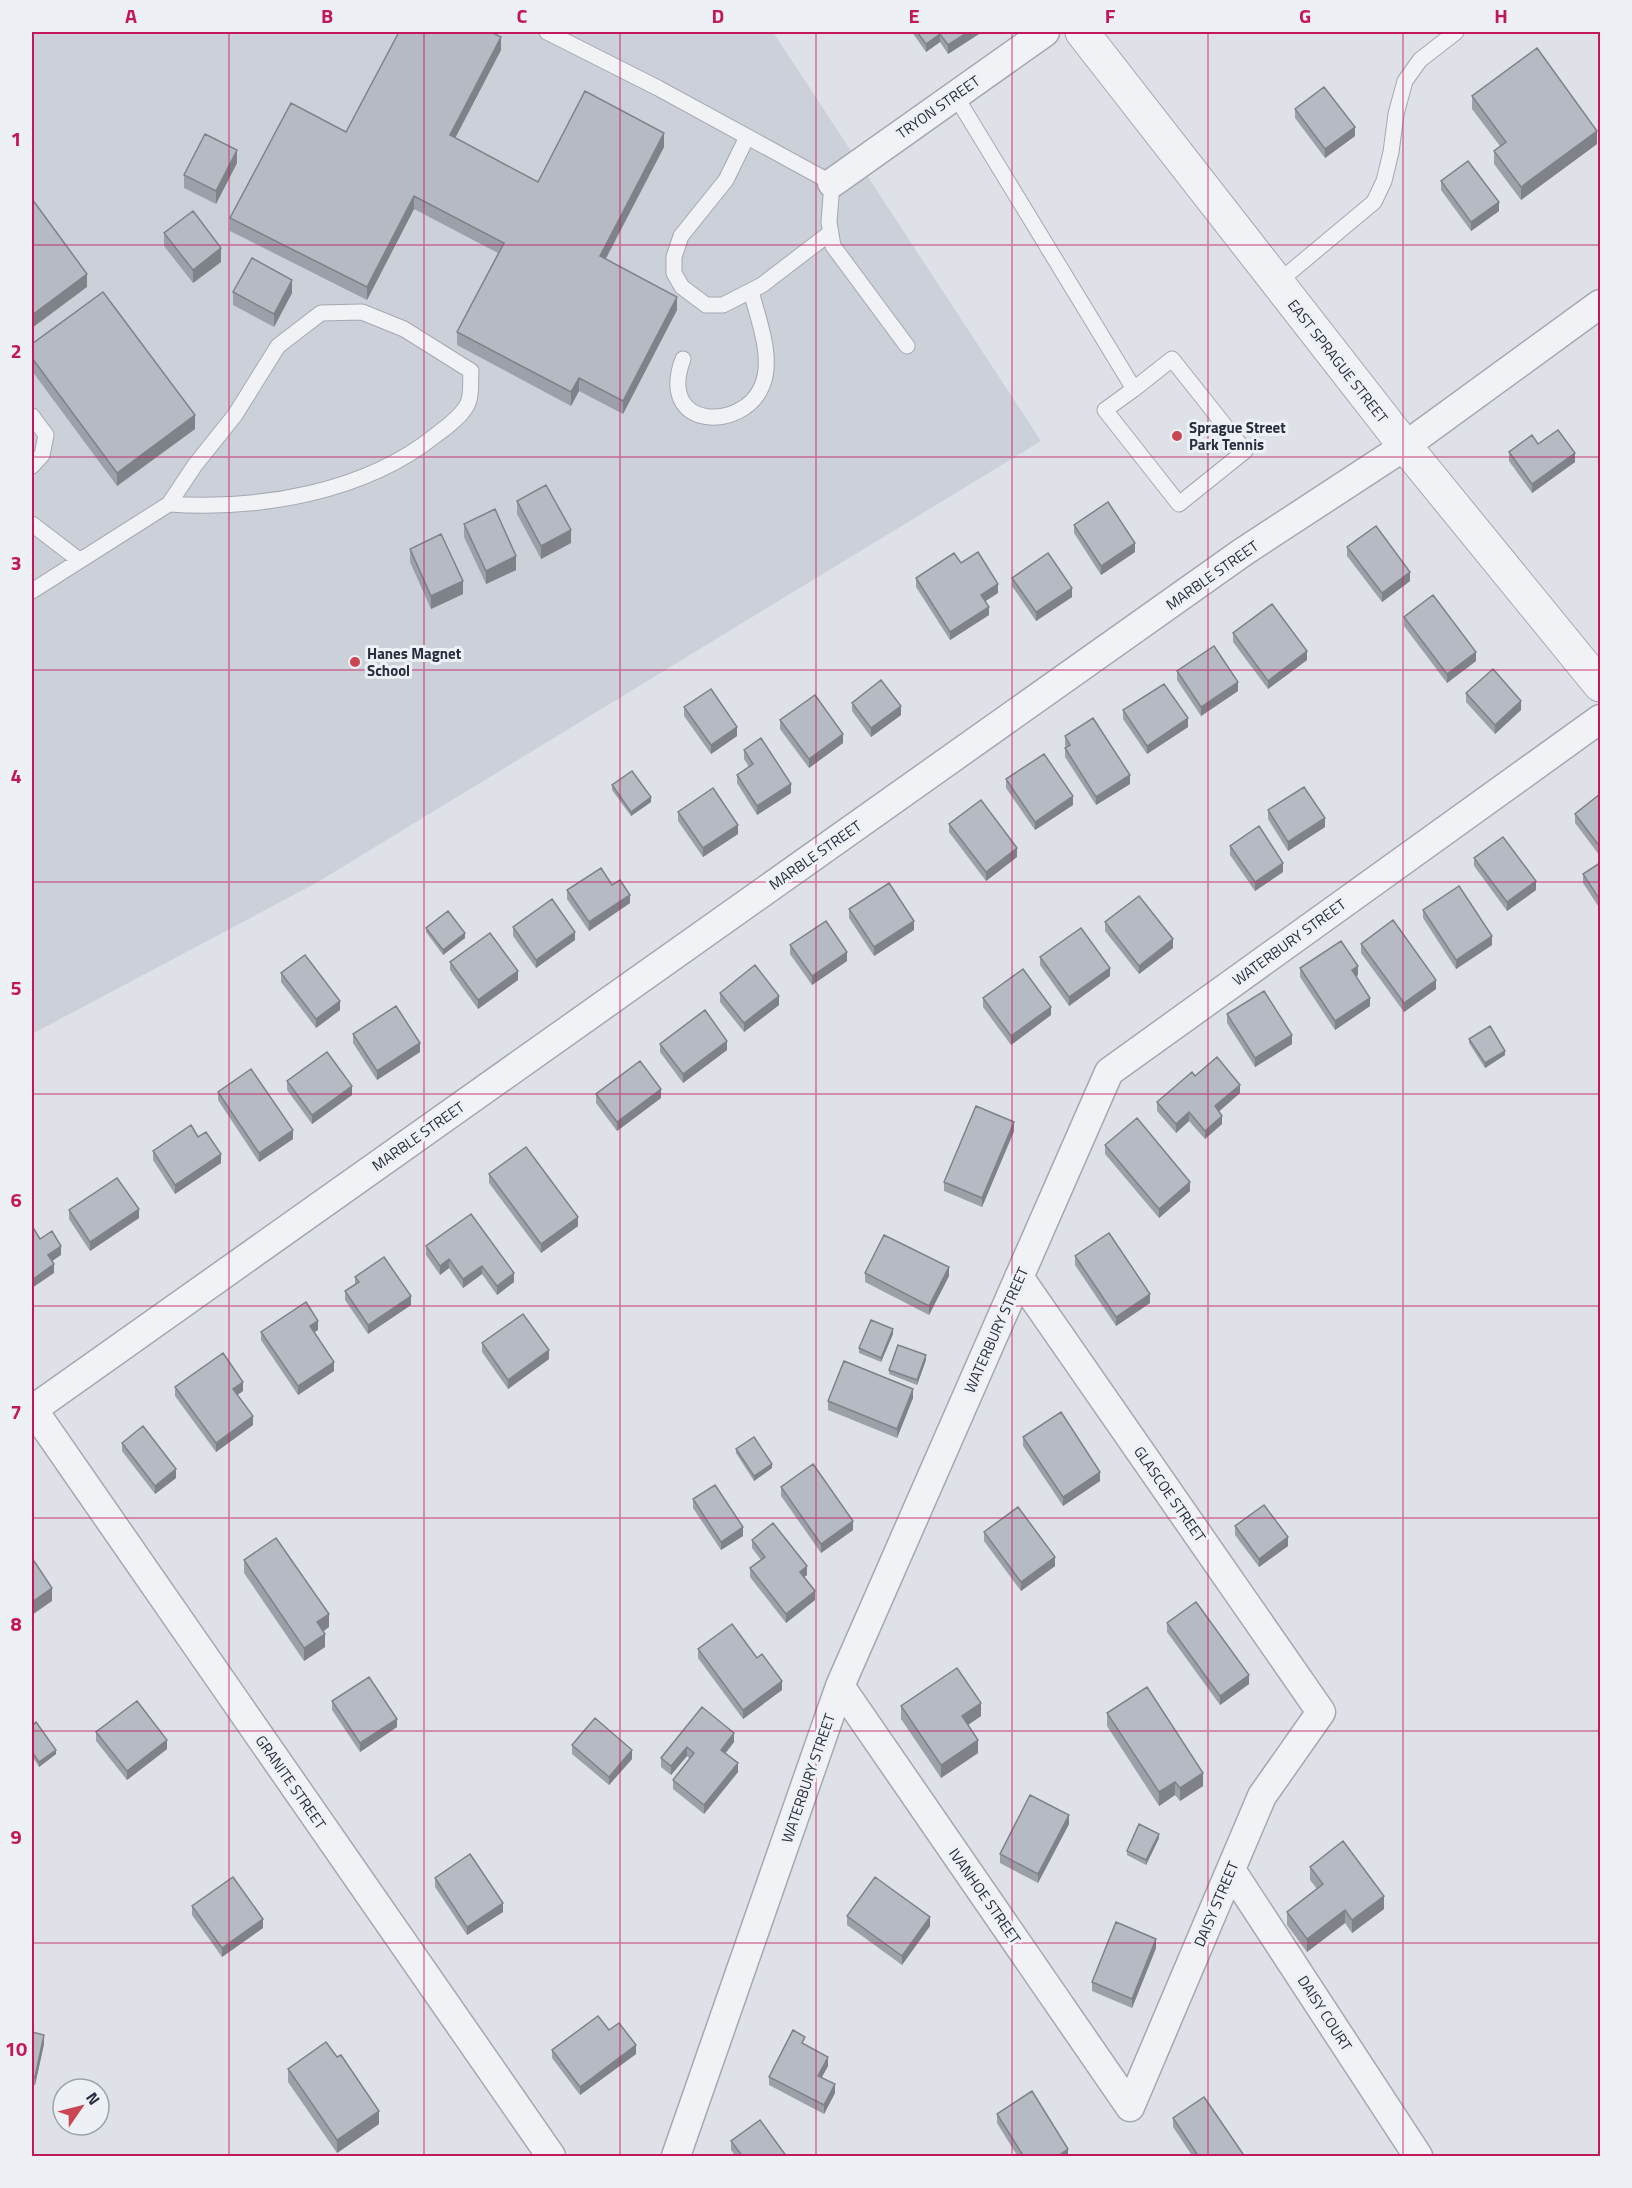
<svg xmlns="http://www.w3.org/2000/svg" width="1632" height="2188" font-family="'Titillium Web',sans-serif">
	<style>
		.built { fill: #ccd0d9 }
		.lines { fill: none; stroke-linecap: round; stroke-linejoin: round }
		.service-casing { stroke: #a4a8b1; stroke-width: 17 }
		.minor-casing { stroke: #a4a8b1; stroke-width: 31 }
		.tertiary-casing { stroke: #a4a8b1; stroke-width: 35 }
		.service { stroke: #f0f2f5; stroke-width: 15 }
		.minor { stroke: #f0f2f5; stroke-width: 28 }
		.tertiary { stroke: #f0f2f5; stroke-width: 33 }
		.wall { fill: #9ca0a8 }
		.shaded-wall { fill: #7f8288 }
		.building { fill: #b5bac3; stroke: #7f8288; stroke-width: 1.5 }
		.grid { fill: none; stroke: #c2185b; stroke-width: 1.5; stroke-opacity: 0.55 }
		.poi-dot { fill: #c94652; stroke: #edf0f5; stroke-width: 2 }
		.labels { text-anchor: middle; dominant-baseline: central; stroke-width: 6; stroke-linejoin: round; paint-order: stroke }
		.street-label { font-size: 15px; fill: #282e3d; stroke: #edf0f5 }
		.poi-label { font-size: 15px; font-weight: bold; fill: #282e3d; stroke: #edf0f5; text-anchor: start }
		.neatline { fill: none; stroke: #c2185b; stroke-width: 2 }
		.grid-label { font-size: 20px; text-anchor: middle; font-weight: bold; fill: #c2185b }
	</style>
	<rect width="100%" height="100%" fill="#dee1e7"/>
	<path class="built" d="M32,32h741l268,409 -725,442 -284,151z"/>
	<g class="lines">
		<g class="service-casing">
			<path id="service" d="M547,32l111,56 174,95 -3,39 4,24 74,100
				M955,95l179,294 38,-30 73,92 -66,53 -74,-94 29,-21
				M747,137l-21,43 -45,56 -7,21v16l8,14 24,18h17l39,-20 68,-52
				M1277,283l97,-81 10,-21 7,-29 5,-38 9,-33 15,-21 36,-28
				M683,359c-27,71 60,73 79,27 12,-28 -4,-67 -11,-95
				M32,416l14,19 -4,20 -10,11
				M32,524l47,36
				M32,591l137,-87 26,-39 40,-50 43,-69 43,-33 41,-1 42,17 67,42c-1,9 1,24 -3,32 -5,12 -21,24 -32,32 -72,58 -177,75 -267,69"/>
		</g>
		<g class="minor-casing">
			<path id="minor" d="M832,183l213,-151
				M1019,1277l302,435 -59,84 -132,311
				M32,1408l519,748
				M32,1410l1211,-858 162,-106 195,-142
				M840,1686l290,421
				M1231,1870l187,286
				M676,2156l164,-470 269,-614 491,-353"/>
		</g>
		<g class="tertiary-casing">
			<path id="tertiary" d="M1082,32l323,414 195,239"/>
		</g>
		<use href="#service" class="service"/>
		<use href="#minor" class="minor"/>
		<use href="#tertiary" class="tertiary"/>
	</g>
	<path class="wall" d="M912,32h70l-34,22 -8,-12 -14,10z
		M501,50l-46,88 83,44 126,-35 -58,112 71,51 -54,104 -44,-23 -8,15 -114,-61v-13l41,-79 -84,-44 -47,91 -137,-69v-13l116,-86z
		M1472,96l125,48 -76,56 -27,-36v-13l6,-5 -28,-37z
		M1295,109l60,27 -30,22 -30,-40z
		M237,163l-21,41 -32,-16v-13z
		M1441,181l58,30 -28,20 -30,-41z
		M164,233l57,29 -28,21 -29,-37z
		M233,292l59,1 -18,34 -41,-22z
		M32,344l163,85 -78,57 -85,-115z
		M1538,444l37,18 -43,31 -23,-32v-9z
		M517,501l54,42 -30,16 -24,-45z
		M464,524l52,46 -30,14 -22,-47z
		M1074,525l61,27 -34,23 -27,-42z
		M1347,547l63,34 -28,21 -35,-46z
		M410,549l53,45 -32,15 -21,-47z
		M916,578l82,15 -13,8 4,14 -39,25 -34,-53z
		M1012,578l60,19 -36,24 -24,-35z
		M1404,617l72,44 -29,22 -43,-57z
		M1233,633l74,27 -39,29 -35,-47z
		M1177,671l61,20 -37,25 -24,-36z
		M1466,693l55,17 -26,24 -29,-32z
		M852,703l49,12 -30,22 -19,-26z
		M684,707l53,29 -26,18 -27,-38z
		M1123,710l65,17 -41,27 -24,-35z
		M780,720l63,23 -34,25 -29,-39z
		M1065,736l65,48 -34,21 -31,-48v-9l1,-1 -1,-2z
		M744,750l47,43 -34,22 -20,-32v-8l12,-8 -5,-8z
		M1006,779l67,26 -38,25 -29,-42z
		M612,785l39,17 -20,14 -19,-26z
		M1600,794v62l-25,-33v-9z
		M1268,810l57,17 -37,24 -20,-32z
		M678,812l60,22 -35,23 -25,-36z
		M949,824l68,33 -31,24 -37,-49z
		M1230,846l53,26 -28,19 -25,-36z
		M1474,858l62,32 -29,21 -33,-45z
		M1600,863v46l-17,-26v-9z
		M612,885l18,18 -41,28 -22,-32v-9z
		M849,909l65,21 -40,26 -25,-38z
		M1423,910l69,35 -36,24 -33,-51z
		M1105,922l68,26 -34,26 -34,-43z
		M513,927l62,13 -39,28 -23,-32z
		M426,928l39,10 -22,17 -17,-23z
		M1361,944l75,45 -32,23 -43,-59z
		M790,945l57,16 -35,24 -22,-31z
		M1040,957l70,19 -41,30 -29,-41z
		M450,962l68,18 -40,29 -28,-39z
		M1300,968l58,7 -2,1 14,30 -35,24 -35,-53z
		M281,973l59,37 -24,18 -35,-46z
		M720,993l59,12 -35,27 -24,-30z
		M983,998l68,17 -40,30 -28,-38z
		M1227,1014l65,30 -37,23 -28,-44z
		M353,1034l67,18 -43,28 -24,-37z
		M1469,1039l36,16 -20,13 -16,-25z
		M660,1044l67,6 -44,33 -23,-31z
		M1195,1076l45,17 -21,18 3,13 -17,15 -16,-18 -13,12 -19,-22v-9z
		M287,1081l65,14 -40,29 -25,-34z
		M218,1092l75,47 -34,23 -41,-62z
		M596,1094l65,4 -44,33 -21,-28z
		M1014,1131l-32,76 -38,-16v-9z
		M198,1137l23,26 -46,31 -22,-34v-9z
		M1105,1145l85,46 -31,27 -54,-64z
		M489,1174l89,52 -37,27 -52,-70z
		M69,1210l70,8 -49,33 -21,-32z
		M471,1214l43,68 -17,13 -15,-21 -19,14 -14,-20 -9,7 -14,-20v-9z
		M1075,1256l75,47 -34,23 -41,-61z
		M865,1273l84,3 -20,39 -64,-33z
		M355,1277l56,28 -43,29 -23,-34v-9l10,-6z
		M318,1330l-4,2 20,39 -36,24 -37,-55v-8z
		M893,1334l-12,28 -22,-9v-5z
		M482,1343l67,16 -41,30 -26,-37z
		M926,1360l-9,25 -28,-11v-4z
		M175,1387l68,4 -6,4 16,30 -37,27 -41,-56z
		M913,1398l-16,40 -69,-28v-9z
		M1023,1437l77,44 -37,25 -40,-60z
		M122,1443l54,35 -21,16 -33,-43z
		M736,1449l36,19 -18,13 -18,-28z
		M781,1487l72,43 -32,23 -40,-57z
		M693,1499l50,37 -22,14 -28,-42z
		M1235,1526l53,20 -29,21 -24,-32z
		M984,1532l71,34 -34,25 -37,-50z
		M752,1540l55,35 -3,2 11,23 -29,23 -36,-46v-9l11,-8 -9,-12z
		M244,1560l85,67 -5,4 1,16 -21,14 -60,-88z
		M1167,1623l82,61 -29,21 -53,-73z
		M698,1649l59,9 25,32 -39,29 -45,-61z
		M332,1701l65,26 -37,25 -28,-42z
		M901,1706l80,10 -13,9 10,28 -37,25 -40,-59z
		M702,1707l32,35 -8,11 12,19 -34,42 -31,-25v-9l17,-21 -3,-3 -16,19 -10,-8v-9z
		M1107,1713l96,73 -23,15 -5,-6 -16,11 -52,-80z
		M32,1726l24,28 -17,13 -7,-11z
		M96,1732l71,17 -40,31 -31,-39z
		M572,1745l60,14 -23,26 -37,-31z
		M1069,1824l-31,59 -38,-20v-9z
		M1159,1838l-13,27 -19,-10v-4z
		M1310,1867l74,42 -32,24 -7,-10 -38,29 -20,-27v-13l30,-23 -7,-9z
		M435,1878l68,34 -36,23 -32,-48z
		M192,1906l71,22 -41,29 -30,-42z
		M847,1916l83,10 -28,39 -55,-40z
		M1156,1948l-24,60 -40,-17v-9z
		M609,2030l27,24 -56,41 -28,-37v-8z
		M32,2032l12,12 -9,41h-3z
		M805,2045l23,21 -6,11 13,16 -11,21 -55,-29v-8z
		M337,2057l42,67 -42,29 -49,-71v-13z
		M997,2114l71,43h-50l-21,-34z
		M1173,2118l70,39h-50l-20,-30z
		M731,2141l56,16h-51l-5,-7z"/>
	<path class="shaded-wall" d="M968,32h14l-34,22v-9z
		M940,34v8l-14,10v-8z
		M501,37v13l-51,98v-13z
		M1355,127v9l-30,22v-9z
		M1597,131v13l-76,56v-13z
		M664,133v14l-64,122v-13z
		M237,150v13l-21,41v-13z
		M414,196v13l-47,91v-13z
		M1499,202v9l-28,20v-9z
		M221,248v14l-28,21v-13z
		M87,274v13l-55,41v-13z
		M292,280v13l-18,34v-13z
		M677,297v13l-54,104v-13z
		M579,378v13l-8,15v-14z
		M195,415v14l-78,57v-13z
		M1575,453v9l-43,31v-9z
		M571,530v13l-30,16v-13z
		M1135,543v9l-34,23v-9z
		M516,556v14l-30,14v-13z
		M1410,572v9l-28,21v-9z
		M463,581v13l-32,15v-13z
		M998,584v9l-17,11v-9z
		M1072,588v9l-36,24v-9z
		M989,607v8l-39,25v-8z
		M1307,651v9l-39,29v-8z
		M1476,652v9l-29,22v-9z
		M1238,682v9l-37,25v-9z
		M1521,701v9l-26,24v-9z
		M901,706v9l-30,22v-9z
		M1188,718v9l-41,27v-8z
		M737,727v9l-26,18v-9z
		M843,734v9l-34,25v-9z
		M1130,775v9l-34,21v-8z
		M791,784v9l-34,22v-9z
		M1073,796v9l-38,25v-8z
		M651,797v5l-20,14v-4z
		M1325,818v9l-37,24v-9z
		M738,825v9l-35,23v-9z
		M1017,848v9l-31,24v-9z
		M1283,863v9l-28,19v-9z
		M1536,881v9l-29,21v-9z
		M630,895v8l-41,28v-9z
		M914,921v9l-40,26v-9z
		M575,932v8l-39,28v-8z
		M465,933v5l-22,17v-5z
		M1492,936v9l-36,24v-9z
		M1173,939v9l-34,26v-8z
		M847,952v9l-35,24v-9z
		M1358,966v9l-6,4v-9z
		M1110,968v8l-41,30v-9z
		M518,971v9l-40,29v-9z
		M1436,980v9l-32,23v-9z
		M779,996v9l-35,27v-9z
		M1370,998v8l-35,24v-9z
		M340,1001v9l-24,18v-9z
		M1051,1007v8l-40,30v-9z
		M1292,1035v9l-37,23v-9z
		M727,1041v9l-44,33v-9z
		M420,1043v9l-43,28v-9z
		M1505,1051v4l-20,13v-5z
		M1240,1085v8l-25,22v-9z
		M352,1086v9l-40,29v-9z
		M661,1089v9l-44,33v-9z
		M1189,1112v9l-13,12v-9z
		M1222,1116v8l-17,15v-8z
		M1014,1122v9l-32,76v-9z
		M293,1130v9l-34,23v-9z
		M221,1154v9l-46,31v-9z
		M1190,1182v9l-31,27v-9z
		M139,1209v9l-49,33v-9z
		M578,1217v9l-37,27v-9z
		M61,1246v9l-13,9v-9z
		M449,1259v9l-9,7v-9z
		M54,1264v9l-22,15v-8z
		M482,1266v8l-19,14v-9z
		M949,1267v9l-20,39v-9z
		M514,1273v9l-17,13v-9z
		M1150,1294v9l-34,23v-9z
		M411,1296v9l-43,29v-9z
		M318,1321v9l-8,5v-9z
		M893,1329v5l-12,28v-4z
		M549,1350v9l-41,30v-9z
		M926,1355v5l-9,25v-5z
		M334,1362v9l-36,24v-9z
		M243,1382v9l-10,7v-9z
		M913,1389v9l-16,40v-9z
		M253,1416v9l-37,27v-9z
		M772,1464v4l-18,13v-5z
		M176,1469v9l-21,16v-8z
		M1100,1472v9l-37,25v-9z
		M853,1521v9l-32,23v-9z
		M743,1527v9l-22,14v-8z
		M1288,1537v9l-29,21v-8z
		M1055,1557v9l-34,25v-9z
		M807,1566v9l-7,5v-8z
		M52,1588v13l-20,14v-13z
		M815,1591v9l-29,23v-9z
		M329,1614v13l-12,8v-13z
		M325,1634v13l-21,14v-13z
		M1249,1675v9l-29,21v-9z
		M782,1681v9l-39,29v-9z
		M981,1703v13l-19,13v-13z
		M397,1719v8l-37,25v-9z
		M734,1733v9l-13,16v-8z
		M167,1740v9l-40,31v-9z
		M978,1740v13l-37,25v-13z
		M687,1747v9l-16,19v-9z
		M56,1750v4l-17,13v-5z
		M632,1750v9l-23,26v-8z
		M738,1763v9l-34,42v-9z
		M1203,1773v13l-23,15v-13z
		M1175,1782v13l-16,11v-14z
		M1069,1815v9l-31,59v-9z
		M1159,1834v4l-13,27v-5z
		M1384,1896v13l-32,24v-13z
		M503,1903v9l-36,23v-8z
		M1345,1910v13l-38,29v-13z
		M930,1917v9l-28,39v-9z
		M263,1919v9l-41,29v-9z
		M1156,1939v9l-24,60v-9z
		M44,2035v9l-9,41v-8z
		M636,2045v9l-56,41v-8z
		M828,2057v9l-10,18v-8z
		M835,2084v9l-11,21v-9z
		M379,2111v13l-42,29v-13z
		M1068,2149v8h-12z"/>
	<path class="building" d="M399,32h92l10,5 -51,98 88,47 47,-91 79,42 -64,123 77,41 -54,104 -44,-23 -8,14 -114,-60 47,-89 -90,-47 -47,91 -137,-69 61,-115 55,29z
		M917,32h51l-20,13 -8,-11 -14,10z
		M1537,48l60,83 -76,56 -27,-36 12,-9 -34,-46z
		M1324,87l31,40 -30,22 -30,-40z
		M205,134l32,16 -21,41 -32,-16z
		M1468,161l31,41 -28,20 -30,-41z
		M32,199l55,75 -55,41z
		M193,211l28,37 -28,22 -29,-37z
		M252,258l40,22 -18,34 -41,-22z
		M103,292l92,123 -78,58 -85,-115v-14z
		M1558,430l17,23 -43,31 -23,-32 23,-17 6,9z
		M546,485l25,45 -30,16 -24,-45z
		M1108,502l27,41 -34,23 -27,-41z
		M495,509l21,47 -30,15 -22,-47z
		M1376,526l34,46 -28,21 -35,-46z
		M441,534l22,47 -32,15 -21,-47z
		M978,552l20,32 -17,11 8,12 -39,25 -34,-54 38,-25 7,10z
		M1048,553l24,35 -36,24 -24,-34z
		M1433,595l43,57 -29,22 -43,-57z
		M1272,604l35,47 -39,30 -35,-48z
		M1214,646l24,36 -37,25 -24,-36z
		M1493,669l28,32 -26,24 -29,-32z
		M881,680l20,26 -30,22 -19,-25z
		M1164,684l24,34 -41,28 -24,-36z
		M711,689l26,38 -26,18 -27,-38z
		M815,695l28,39 -34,25 -29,-39z
		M1093,718l37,57 -34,22 -31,-49 5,-3 -5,-9z
		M761,738l30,46 -34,22 -20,-31 16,-11 -9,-14z
		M1044,754l29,42 -38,26 -29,-43z
		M632,771l19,26 -20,15 -19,-27z
		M1304,787l21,31 -37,24 -20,-32z
		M713,788l25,37 -35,23 -25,-36z
		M1600,794v53l-25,-33z
		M981,800l36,48 -31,24 -37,-48z
		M1259,826l24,37 -28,19 -25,-36z
		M1503,837l33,44 -29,21 -33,-44z
		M1600,863v37l-17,-26z
		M601,868l11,17 8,-5 10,15 -41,27 -22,-32z
		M889,883l25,38 -40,26 -25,-38z
		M1459,886l33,50 -36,24 -33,-50z
		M1139,896l34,43 -34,27 -34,-44z
		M552,899l23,33 -39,28 -23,-33z
		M448,911l17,22 -22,17 -17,-22z
		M1393,920l43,60 -32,23 -43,-59z
		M826,921l21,31 -35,24 -22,-31z
		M1081,928l29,40 -41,29 -29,-40z
		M490,933l28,38 -40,29 -28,-38z
		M1341,941l17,25 -6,4 18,28 -35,23 -35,-53z
		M305,955l35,46 -24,18 -35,-46z
		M755,965l24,31 -35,27 -24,-30z
		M1023,969l28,38 -40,29 -28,-38z
		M1264,991l28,44 -37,23 -28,-44z
		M396,1006l24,37 -43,28 -24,-37z
		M705,1010l22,31 -44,33 -23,-30z
		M1490,1026l15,25 -20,12 -16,-24z
		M327,1052l25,34 -40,29 -25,-34z
		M1217,1057l23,28 -25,21 7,10 -17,15 -16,-19 -13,12 -19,-22 35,-30 3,4z
		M640,1061l21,28 -44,33 -21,-28z
		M251,1069l42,61 -34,23 -41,-61z
		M976,1106l38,16 -32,76 -38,-16z
		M1137,1118l53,64 -31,27 -54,-64z
		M191,1125l7,12 8,-5 15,22 -46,31 -22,-34z
		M526,1147l52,70 -37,27 -52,-70z
		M117,1178l22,31 -49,33 -21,-32z
		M471,1214l43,59 -17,13 -15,-20 -19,13 -14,-20 -9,7 -14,-20z
		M32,1226l8,13 12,-8 9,15 -13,9 6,9 -22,16z
		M1109,1233l41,61 -34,23 -41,-61z
		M884,1235l65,32 -20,39 -64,-33z
		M384,1257l27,39 -43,29 -23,-34 14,-9 -4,-5z
		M306,1302l12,19 -8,5 24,36 -36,24 -37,-54z
		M523,1314l26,36 -41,30 -26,-37z
		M871,1320l22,9 -12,29 -22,-10z
		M898,1345l28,10 -9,25 -28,-10z
		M223,1353l20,29 -10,7 20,27 -37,27 -41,-56z
		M844,1361l69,28 -16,40 -69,-28z
		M1061,1412l39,60 -37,25 -40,-60z
		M143,1426l33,43 -21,17 -33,-43z
		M754,1437l18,27 -18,12 -18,-27z
		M813,1464l40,57 -32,23 -40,-57z
		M715,1485l28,42 -22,15 -28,-43z
		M1264,1505l24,32 -29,22 -24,-33z
		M1018,1507l37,50 -34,25 -37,-50z
		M773,1523l34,43 -7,6 15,19 -29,23 -36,-46 15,-11 -13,-17z
		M276,1538l53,76 -12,8 8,12 -21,14 -60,-88z
		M32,1558l20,30 -20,14z
		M1196,1602l53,73 -29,21 -53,-73z
		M732,1624l25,34 5,-4 20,27 -39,29 -45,-61z
		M957,1668l24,35 -19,13 16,24 -37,25 -40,-59z
		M369,1677l28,42 -37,24 -28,-42z
		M1147,1687l56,86 -23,15 -5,-6 -16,10 -52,-79z
		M137,1701l30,39 -40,31 -31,-39z
		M702,1707l32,26 -13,17 17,13 -34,42 -31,-25 21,-27 -7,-6 -16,19 -10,-8z
		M595,1718l37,32 -23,27 -37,-32z
		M36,1722l20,28 -17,12 -7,-10v-26z
		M1030,1795l39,20 -31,59 -38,-20z
		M1139,1824l20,10 -13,26 -19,-9z
		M1343,1841l41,55 -32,24 -7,-10 -38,29 -20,-27 36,-28 -13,-17z
		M470,1854l33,49 -36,24 -32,-49z
		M233,1877l30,42 -41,29 -30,-42z
		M875,1877l55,40 -28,39 -55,-40z
		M1116,1922l40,17 -24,60 -40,-17z
		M598,2016l11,14 10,-7 17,22 -56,42 -28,-37z
		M793,2030l12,7 -3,6 26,14 -10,19 17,8 -11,21 -55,-28z
		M32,2032l12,3 -9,42 -3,-1z
		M326,2042l11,15 4,-2 38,56 -42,29 -49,-71z
		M1032,2091l36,58 -12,8h-32l-27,-43z
		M1204,2097l39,57 -3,3h-41l-26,-39z
		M760,2120l27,37h-44l-12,-16z"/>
	<path class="grid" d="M229,32v2124M424,32v2124M620,32v2124M816,32v2124M1012,32v2124M1208,32v2124M1403,32v2124M32,245h1568M32,457h1568M32,670h1568M32,882h1568M32,1094h1568M32,1306h1568M32,1518h1568M32,1731h1568M32,1943h1568"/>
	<g class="poi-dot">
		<circle cx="1177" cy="436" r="6"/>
		<circle cx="355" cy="662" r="6"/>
	</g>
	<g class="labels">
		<g class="street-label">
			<text transform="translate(938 107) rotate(-35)">TRYON STREET</text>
			<text transform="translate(1338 361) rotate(52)">EAST SPRAGUE STREET</text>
			<text transform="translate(1212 575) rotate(-35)">MARBLE STREET</text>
			<text transform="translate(815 855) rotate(-35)">MARBLE STREET</text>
			<text transform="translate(1289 942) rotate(-36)">WATERBURY STREET</text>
			<text transform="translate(418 1136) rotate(-35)">MARBLE STREET</text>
			<text transform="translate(996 1330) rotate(-66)">WATERBURY STREET</text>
			<text transform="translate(1170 1494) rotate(55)">GLASCOE STREET</text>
			<text transform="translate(808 1778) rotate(-71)">WATERBURY STREET</text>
			<text transform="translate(291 1782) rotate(55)">GRANITE STREET</text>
			<text transform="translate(985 1896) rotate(55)">IVANHOE STREET</text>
			<text transform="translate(1216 1904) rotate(-67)">DAISY STREET</text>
			<text transform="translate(1325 2013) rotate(57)">DAISY COURT</text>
		</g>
		<g class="poi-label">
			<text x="1189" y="427">Sprague Street<tspan x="1189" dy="17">Park Tennis</tspan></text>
			<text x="367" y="653">Hanes Magnet<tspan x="367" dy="17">School</tspan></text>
		</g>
	</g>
	<rect width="1632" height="2188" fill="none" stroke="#edf0f5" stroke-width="66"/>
	<g transform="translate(81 2107) rotate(55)"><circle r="28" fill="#edf0f5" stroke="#9ea2ab" stroke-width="1.5"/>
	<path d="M0-4.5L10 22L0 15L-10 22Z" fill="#c94652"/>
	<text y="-9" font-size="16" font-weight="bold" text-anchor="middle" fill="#282e3d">N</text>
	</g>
	<rect x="33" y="33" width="1566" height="2122" class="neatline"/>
	<g class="grid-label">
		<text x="131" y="23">A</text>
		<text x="327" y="23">B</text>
		<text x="522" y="23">C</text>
		<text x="718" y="23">D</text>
		<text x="914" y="23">E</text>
		<text x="1110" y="23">F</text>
		<text x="1305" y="23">G</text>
		<text x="1501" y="23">H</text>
		<text x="16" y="146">1</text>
		<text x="16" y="358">2</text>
		<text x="16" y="570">3</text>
		<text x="16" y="783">4</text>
		<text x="16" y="995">5</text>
		<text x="16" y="1207">6</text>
		<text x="16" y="1419">7</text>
		<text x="16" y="1631">8</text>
		<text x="16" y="1844">9</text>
		<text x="16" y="2056">10</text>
	</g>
</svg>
